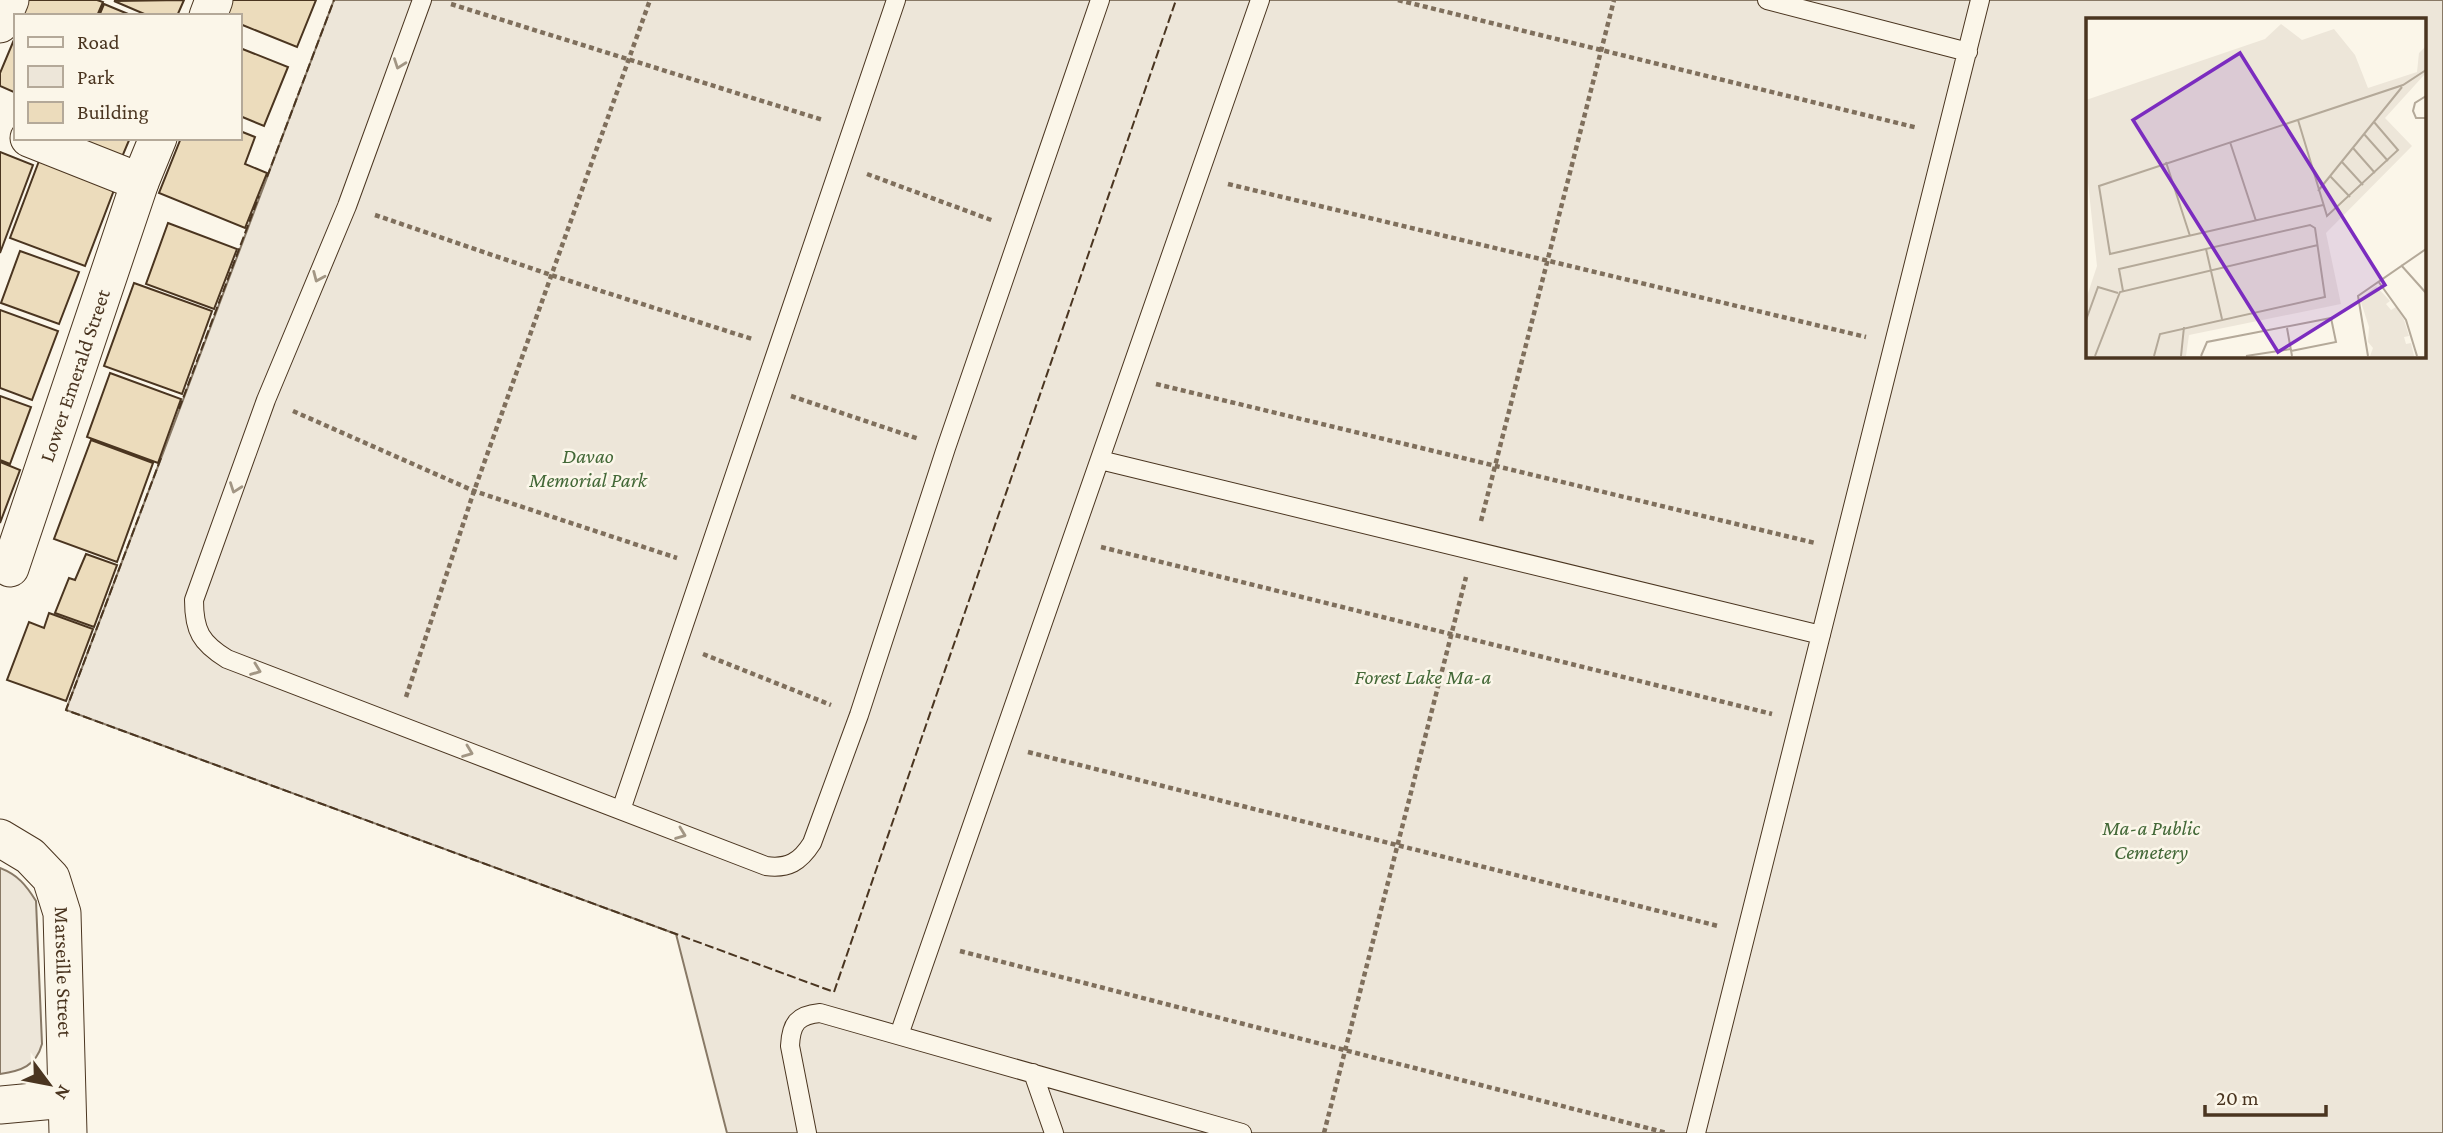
<svg xmlns="http://www.w3.org/2000/svg" width="2443" height="1133" font-family="'Crimson Pro',serif">
	<style>
		.green { fill: #ede6d9; stroke: #887966; stroke-width: 2; fill-rule: evenodd }
		.building { fill: #ecdcbc; stroke: #4a3520; stroke-width: 2 }
		.lines { fill: none; stroke-linecap: round; stroke-linejoin: round }
		.service-casing { stroke: #4a3520; stroke-width: 20 }
		.minor-casing { stroke: #4a3520; stroke-width: 39 }
		.path { stroke: #7f6f5c; stroke-width: 4.5; stroke-dasharray: 5 3.5; stroke-linecap: butt }
		.service { stroke: #fbf6e9; stroke-width: 18 }
		.minor { stroke: #fbf6e9; stroke-width: 37 }
		.fence { stroke: #4a3520; stroke-width: 2; stroke-dasharray: 9 3.5; stroke-linecap: butt }
		.oneway { stroke: #a29684 }
		.labels { text-anchor: middle; dominant-baseline: central; stroke-width: 5; stroke-linejoin: round; paint-order: stroke }
		.street-label { font-size: 21px; fill: #4a3520; stroke: #fbf6e9 }
		.park-label { font-size: 21px; font-style: italic; fill: #436837; stroke: #fbf6e9 }
		.inset-road { fill: none; stroke: #b4a999; stroke-width: 2 }
		.view { fill: #7b2cbf; fill-opacity: 0.15; stroke: #7b2cbf; stroke-width: 3.5 }
		.inset-edge { fill: none; stroke: #4a3520; stroke-width: 3.5 }
	</style>
	<rect width="100%" height="100%" fill="#fbf6e9"/>
	<path class="green" d="M334,0h2109v1133h-1716l-51,-199 -610,-224zM2088,19h336v336h-336z
		M0,868c18,7 26,17 36,33l6,143c-6,22 -21,27 -42,30z"/>
	<path class="building" d="M23,0h74l6,2 -6,14h-80z
		M184,0l-7,16h-28l-35,-15z
		M226,0h90l-19,47 -57,-23v-8h-20z
		M104,4l29,12h-34z
		M16,35v58l-16,-7v-13z
		M240,48l48,19 -24,59 -24,-10z
		M240,131l15,6 -10,27 22,9 -22,55 -86,-35 22,-55h59z
		M77,138h53l-8,19z
		M0,152l33,13 -33,88z
		M39,161l75,29 -29,76 -75,-28z
		M168,223l69,26 -23,60 -68,-25z
		M20,251l59,21 -20,52 -58,-21z
		M134,283l78,28 -30,83 -78,-28z
		M0,310l58,21 -26,69 -32,-12z
		M110,373l71,26 -23,64 -71,-26z
		M0,396l31,11 -21,57 -10,-4z
		M91,440l62,23 -36,99 -63,-23z
		M0,462l20,8 -20,53z
		M86,554l31,11 -23,62 -39,-14 14,-35 6,2z
		M49,613l44,16 -27,72 -59,-21 22,-58 15,6z"/>
	<g class="lines">
		<g class="service-casing">
			<path id="service" d="M422,0l-75,206 -81,194 -72,200c0,31 7,43 33,59l539,207c22,3 34,-4 46,-23l47,-128 87,-267 154,-448
				M1767,0l201,52
				M1100,460l721,175
				M621,810l275,-810
				M899,1035l361,-1035
				M1033,1073l21,60
				M807,1133l-17,-87c1,-23 8,-31 30,-33l422,120
				M1696,1133l284,-1133"/>
		</g>
		<g class="minor-casing">
			<g id="minor">
				<path d="M208,16l6,-16"/>
				<path d="M0,24l10,-24"/>
				<path d="M29,138l111,44"/>
				<path id="s1" d="M10,568l130,-386 18,-44"/>
				<path id="s2" d="M0,838l30,18 21,22 11,35 6,220"/>
				<path d="M0,1105l66,-6"/>
			</g>
		</g>
		<path class="path" d="M1398,0l520,128
			M451,4l372,116
			M867,174l127,47
			M1228,184l638,153
			M375,215l176,60 201,64
			M1156,384l659,159
			M791,396l128,43
			M293,411l181,80 203,67
			M1481,521l133,-521
			M1101,547l671,167
			M703,654l128,51
			M406,697l68,-206 176,-491
			M1028,752l690,174
			M960,951l707,182
			M1324,1133l142,-556"/>
		<use href="#service" class="service"/>
		<use href="#minor" class="minor"/>
		<path class="fence" d="M267,177l67,-177
			M179,409l80,-213
			M161,458l-95,252 768,282 342,-992"/>
	</g>
	<defs><path id="oneway-chevron" d="M-2-3.5L2.5 0L-2 3.5" fill="none" stroke-width="1.6" stroke-linecap="round" stroke-linejoin="round" transform="scale(1.75)"/></defs>
	<g class="oneway">
		<use href="#oneway-chevron" transform="translate(399 64) rotate(110)"/>
		<use href="#oneway-chevron" transform="translate(318 277) rotate(113)"/>
		<use href="#oneway-chevron" transform="translate(235 488) rotate(110)"/>
		<use href="#oneway-chevron" transform="translate(256 670) rotate(21)"/>
		<use href="#oneway-chevron" transform="translate(468 752) rotate(21)"/>
		<use href="#oneway-chevron" transform="translate(681 834) rotate(21)"/>
	</g>
	<g class="labels">
		<g class="street-label">
			<text stroke="none"><textPath href="#s1" startOffset="203">Lower Emerald Street</textPath></text>
			<text stroke="none"><textPath href="#s2" startOffset="161">Marseille Street</textPath></text>
		</g>
		<g class="park-label">
			<text x="588" y="456">Davao<tspan x="588" dy="24">Memorial Park</tspan></text>
			<text x="1423" y="677">Forest Lake Ma-a</text>
			<text x="2151" y="828">Ma-a Public<tspan x="2151" dy="24">Cemetery</tspan></text>
		</g>
	</g>
	<g transform="translate(2086 18)">
		<rect width="340" height="340" fill="#fbf6e9"/>
		<path d="M195,6l21,16 32,-11 21,26 13,33 49,-16 2,-19 6,-6v27l-40,44 27,28 -86,87 15,71 -152,31 -3,21h-100v-57l11,-33 -11,-102v-64l179,-61zM290,268l14,15 -4,3 5,6 5,-3 8,13 5,16 -5,1 2,7 5,-1 3,13h-44l3,-8 -5,-6 1,-15 -9,-28z" fill="#ede6d9"/>
		<path class="inset-road" d="M340,78l-11,7 -2,8 3,7h10M212,102l29,96 71,-66 -24,-28M278,116l24,27M144,124l26,79M267,130l22,25M80,144l24,74M256,144l21,23M244,158l20,21M232,173l84,-104M237,187l-213,49 -11,-68 304,-101 23,-15M120,231l16,70M315,247l25,28M292,263l28,39 11,36M37,273l-4,-22 191,-44 5,3 10,69 -165,37 -6,22M0,302l12,-33 20,6M201,310l5,28M9,338l25,-64 198,-47M95,338l3,-29M115,338l6,-14 124,-24 5,24 -45,9M160,338l45,-7M282,338l-10,-60 68,-47"/>
		<path class="view" d="M154,35l145,232 -107,67 -145,-232z"/>
		<rect width="340" height="340" class="inset-edge"/>
	</g>
	<rect x="14" y="14" width="228" height="126" fill="#fbf6e9" stroke="#b4a999" stroke-width="2"/>
	<rect x="28" y="37" width="35" height="10" fill="#fbf6e9" stroke="#b4a999" stroke-width="2"/>
	<text x="77" y="49" font-size="21" fill="#4a3520">Road</text>
	<rect x="28" y="66" width="35" height="21" fill="#ede6d9" stroke="#b4a999" stroke-width="2"/>
	<text x="77" y="84" font-size="21" fill="#4a3520">Park</text>
	<rect x="28" y="102" width="35" height="21" fill="#ecdcbc" stroke="#b4a999" stroke-width="2"/>
	<text x="77" y="119" font-size="21" fill="#4a3520">Building</text>
	<g transform="translate(49 1084) rotate(122)" stroke="#fbf6e9" stroke-width="5" paint-order="stroke">
	<path d="M0-5L12 26L0 18L-12 26Z" fill="#4a3520"/>
	<text y="-10" font-size="19" font-weight="bold" text-anchor="middle" fill="#4a3520">N</text>
	</g>
	<path d="M2205 1105v10h121v-10" fill="none" stroke="#4a3520" stroke-width="3.5"/>
	<text x="2216" y="1105" font-size="21" fill="#4a3520" stroke="#fbf6e9" stroke-width="5" paint-order="stroke">20 m</text>
</svg>
